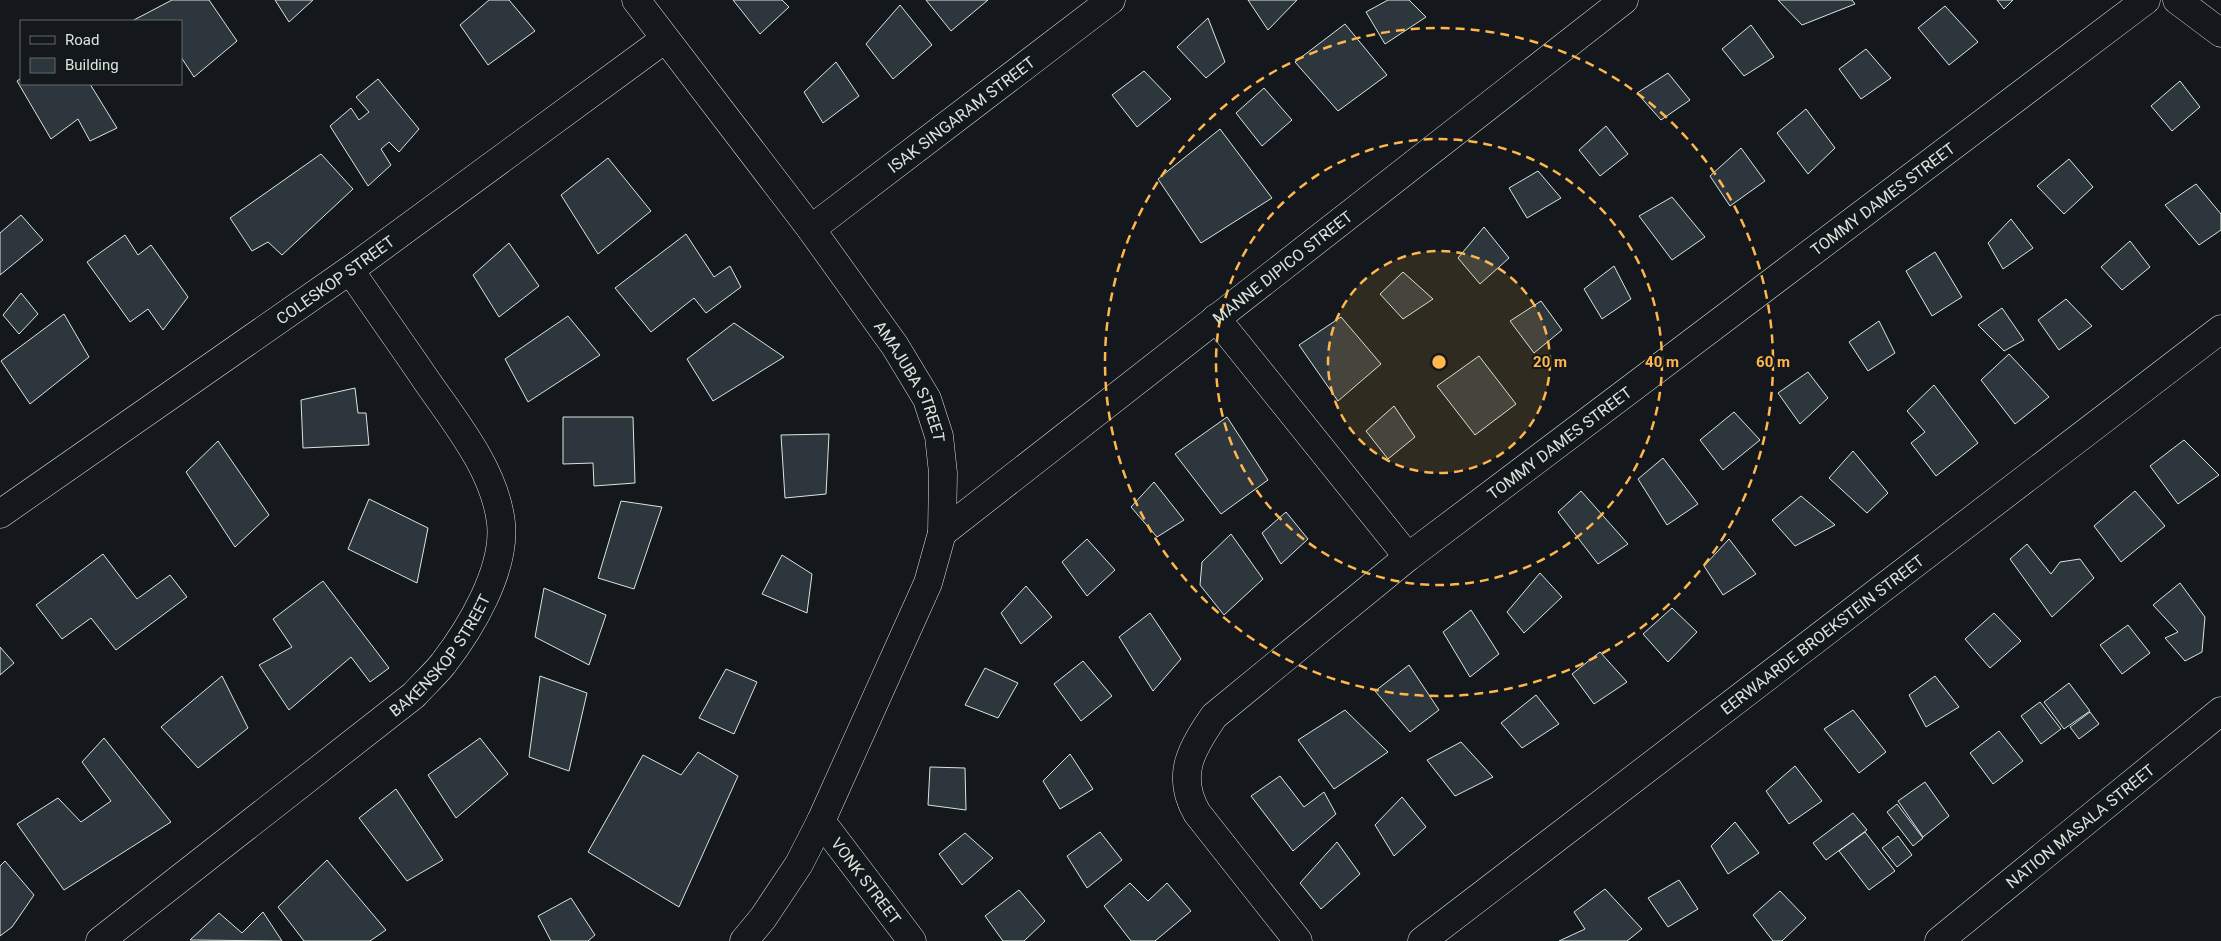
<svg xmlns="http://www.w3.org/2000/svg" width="2221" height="941" font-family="Roboto,sans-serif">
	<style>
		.building { fill: #2c363c; stroke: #d8e6dc }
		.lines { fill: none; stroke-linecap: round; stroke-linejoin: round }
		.street-casing { stroke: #d8e6dc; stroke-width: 29 }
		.street { stroke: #14181c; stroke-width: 28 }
		.ring { fill: none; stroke: #ffb74d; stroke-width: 2.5; stroke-dasharray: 9 6 }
		.labels { text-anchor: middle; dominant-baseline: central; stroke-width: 4; stroke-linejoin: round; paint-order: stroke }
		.street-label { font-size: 16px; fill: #d8e6dc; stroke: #14181c }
		.centre { fill: #ffb74d; stroke: #14181c; stroke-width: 2.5 }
		.ring-label { font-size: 15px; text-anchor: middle; font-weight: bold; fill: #ffb74d; stroke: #14181c; stroke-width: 4; stroke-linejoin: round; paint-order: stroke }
	</style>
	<rect width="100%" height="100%" fill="#14181c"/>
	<path class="building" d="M172,0h37l28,41 -43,36 -13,-20v-36h-49z
		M275,0h38l-24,22z
		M489,0h20l26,31 -47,34 -28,-40z
		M733,0h49l7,7 -29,27z
		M926,0h62l-37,31z
		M1248,0h49l-29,30z
		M1388,0h21l17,17 -41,27 -19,-32z
		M1778,0h74l3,4 -53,21z
		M1997,0h16l-9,9z
		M900,5l32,40 -39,34 -27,-35z
		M1945,6l33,36 -29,23 -31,-37z
		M1208,18l17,44 -19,16 -29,-31z
		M1345,24l42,51 -49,36 -43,-49z
		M1751,25l23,32 -30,19 -22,-27z
		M1866,49l25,29 -30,21 -22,-30z
		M836,62l23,34 -36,27 -19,-31z
		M1144,71l27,28 -34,28 -25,-32z
		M1668,73l22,27 -29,20 -24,-27z
		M21,78v6h69l27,44 -27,13 -12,-22 -27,20 -34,-58z
		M378,79l41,50 -20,23 -10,-10 -8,7 10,16 -23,21 -38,-60 21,-18 8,12 10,-8 -13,-15z
		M2180,81l20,26 -28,24 -21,-25z
		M1264,88l28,32 -30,26 -26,-33z
		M1806,109l29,39 -27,26 -31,-41z
		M1606,126l22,28 -28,22 -21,-26z
		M1220,129l52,69 -71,45 -43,-64z
		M1741,148l24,33 -35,25 -20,-30z
		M321,154l32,35 -71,66 -14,-13 -16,9 -22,-33z
		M608,158l43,53 -53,43 -37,-59z
		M2069,159l24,28 -29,27 -27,-28z
		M1538,171l23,27 -34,20 -18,-30z
		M2196,184l25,30v16l-22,15 -34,-40z
		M1672,197l33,40 -33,23 -33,-44z
		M21,215l22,25 -43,35v-42z
		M2011,219l22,29 -30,21 -15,-26z
		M1484,227l25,31 -29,26 -22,-26z
		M686,234l28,43 16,-11 11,21 -35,26 -12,-15 -43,34 -36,-44z
		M125,235l13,20 13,-10 37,52 -25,33 -15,-21 -18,13 -43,-60z
		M2130,241l20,26 -28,23 -21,-23z
		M509,243l30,43 -40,31 -26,-42z
		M1935,252l27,45 -30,19 -26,-45z
		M1614,266l17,33 -29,20 -18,-30z
		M1403,272l30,27 -30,20 -23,-25z
		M21,293l17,21 -19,20 -16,-19z
		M2066,299l26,27 -33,24 -21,-30z
		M1541,301l21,29 -28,23 -24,-32z
		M2002,308l22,32 -20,11 -26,-26z
		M64,314l25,43 -59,47 -29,-43z
		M568,316l32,39 -72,47 -23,-43z
		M1341,317l40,47 -43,37 -39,-56z
		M1879,321l16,32 -27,18 -19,-29z
		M734,323l50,34 -71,44 -26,-42z
		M2009,354l40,43 -34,27 -34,-44z
		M1479,356l37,48 -41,31 -38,-49z
		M1808,372l20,26 -28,26 -22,-31z
		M1934,385l44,58 -42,33 -25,-33 14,-11 -18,-21z
		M355,388l3,25h8l3,32 -66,3 -2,-48z
		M1394,406l21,31 -27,22 -22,-28z
		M1734,412l26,28 -37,30 -23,-30z
		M563,417h70l2,66 -41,3 -1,-23 -30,1z
		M1227,417l41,63 -47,34 -46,-60z
		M829,434l-3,60 -41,4 -4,-63z
		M2184,440l35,35 -41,29 -28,-38z
		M218,441l51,74 -34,32 -49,-75z
		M1853,451l35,42 -21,20 -38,-35z
		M1663,458l35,46 -31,21 -29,-46z
		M1154,482l30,38 -27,17 -26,-30z
		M1581,491l47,53 -30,20 -40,-52z
		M2135,491l30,35 -44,36 -27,-36z
		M1801,496l34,29 -40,21 -23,-26z
		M369,499l59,29 -11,55 -69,-34z
		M621,501l41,6 -28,82 -36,-11z
		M1286,512l22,27 -27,25 -19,-31z
		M1231,534l32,45 -39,36 -24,-30 2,-23z
		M1087,539l28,31 -28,26 -25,-34z
		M1729,539l27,35 -33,21 -19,-29z
		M2027,544l24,30 9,-12 20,-3 14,19 -42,39 -42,-58z
		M103,554l34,45 33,-24 17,22 -71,53 -25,-32 -29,21 -26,-34z
		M782,555l30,19 -5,39 -45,-19z
		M1540,573l22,24 -38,36 -17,-21z
		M323,581l66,87 -19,14 -19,-25 -62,53 -30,-45 33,-18 -19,-28z
		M2180,583l25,34 -3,35 -17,9 -20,-23 13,-6 -25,-27z
		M1026,586l26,31 -31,27 -20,-31z
		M544,588l62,27 -17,50 -54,-28z
		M1672,608l25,24 -29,30 -25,-28z
		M1471,610l28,44 -29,23 -27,-45z
		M1150,613l31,46 -28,32 -34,-54z
		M1994,613l27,28 -31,27 -25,-29z
		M2128,625l22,28 -28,21 -22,-29z
		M0,647l14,16 -14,12z
		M1600,652l27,30 -33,22 -22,-30z
		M1083,661l29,35 -31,25 -27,-37z
		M1409,665l30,45 -29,22 -35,-41z
		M985,668l33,15 -20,35 -33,-13z
		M726,669l31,13 -23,52 -35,-16z
		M222,676l26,52 -50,40 -37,-41z
		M540,676l47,17 -18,78 -40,-14z
		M1935,676l24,31 -33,20 -17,-32z
		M2069,683l21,28 -26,18 -20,-27z
		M1536,695l23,29 -37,24 -21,-25z
		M2040,702l21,27 -20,15 -20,-28z
		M1345,710l43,42 -54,37 -36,-49z
		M1853,710l33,42 -27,21 -35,-44z
		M2090,712l9,12 -20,15 -9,-12z
		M1999,731l24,30 -30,23 -23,-31z
		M104,738l67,84 -107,68 -47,-66 41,-26 23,24 30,-21 -29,-39z
		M480,738l28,36 -52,44 -28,-43z
		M1461,742l32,35 -38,19 -28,-36z
		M698,752l40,24 -59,131 -91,-55 55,-97 38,20z
		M1070,754l23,35 -33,20 -17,-28z
		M1795,766l27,35 -33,23 -23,-33z
		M930,767l35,1 1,42 -38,-5z
		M1280,776l24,31 20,-15 12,22 -43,37 -42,-55z
		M1925,782l24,34 -26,21 -25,-36z
		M396,789l47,71 -36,21 -48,-63z
		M1402,797l24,30 -32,29 -19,-31z
		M1897,804l26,34 -10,8 -26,-34z
		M1853,813l14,17 -41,30 -13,-17z
		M1735,822l24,31 -31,21 -17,-28z
		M1100,832l22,28 -35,28 -20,-32z
		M1865,832l30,39 -26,19 -30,-39z
		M965,833l28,25 -31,27 -23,-31z
		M1898,836l14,19 -15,12 -15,-19z
		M1337,842l23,32 -39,35 -21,-26z
		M327,860l59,70 -16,11h-66l-26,-34z
		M5,861l29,34 -22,32 -12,9v-70z
		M1679,880l19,29 -30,18 -20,-29z
		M1130,883l18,18 19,-18 24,28 -36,30h-24l-27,-35z
		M1605,889l37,40 -15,12h-68l26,-12 -11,-17z
		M1019,890l26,31 -21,20h-21l-18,-25z
		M1780,891l26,27 -24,23h-9l-20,-26z
		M571,898l24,37 -7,6h-37l-13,-25z
		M263,912l19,29 -92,-1 29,-27 23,20z"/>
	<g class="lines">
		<g class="street-casing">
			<g id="street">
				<path id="s1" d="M636,0l175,229 84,117 32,53 12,37 4,37 -1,60 -14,50 -107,238 -22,43 -36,54 -19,23"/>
				<path d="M2177,0l44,33"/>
				<path id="s2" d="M811,229l300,-229"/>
				<path d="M1216,318l192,239"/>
				<path id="s3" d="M0,514l350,-244 315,-231"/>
				<path id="s4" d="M942,533l682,-533"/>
				<path id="s5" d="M821,821l91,120"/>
				<path id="s6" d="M100,941l314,-246c9,-10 20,-20 29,-31 27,-35 63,-94 58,-141 -6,-53 -46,-101 -75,-143 -25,-37 -51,-73 -76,-110"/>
				<path id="s7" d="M1298,941l-101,-128c-22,-38 -5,-65 17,-97l194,-159 738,-557"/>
				<path id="s8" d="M1422,941l799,-612"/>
				<path id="s9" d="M1939,941l282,-230"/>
			</g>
		</g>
		<use href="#street" class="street"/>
	</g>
	<circle cx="1439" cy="362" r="111" fill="#ffb74d" fill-opacity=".12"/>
	<g class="ring">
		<circle cx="1439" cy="362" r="111"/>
		<circle cx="1439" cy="362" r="223"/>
		<circle cx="1439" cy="362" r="334"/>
	</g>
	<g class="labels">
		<g class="street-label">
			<text stroke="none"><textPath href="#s2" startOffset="189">ISAK SINGARAM STREET</textPath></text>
			<text stroke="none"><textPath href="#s7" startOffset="1114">TOMMY DAMES STREET</textPath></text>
			<text stroke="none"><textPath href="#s4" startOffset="432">MANNE DIPICO STREET</textPath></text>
			<text stroke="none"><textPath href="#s3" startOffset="409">COLESKOP STREET</textPath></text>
			<text stroke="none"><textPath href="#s1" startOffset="471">AMAJUBA STREET</textPath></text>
			<text stroke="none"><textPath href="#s7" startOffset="709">TOMMY DAMES STREET</textPath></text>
			<text stroke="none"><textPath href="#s8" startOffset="504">EERWAARDE BROEKSTEIN STREET</textPath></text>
			<text stroke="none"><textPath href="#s6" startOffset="446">BAKENSKOP STREET</textPath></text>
			<text stroke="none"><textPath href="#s9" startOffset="182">NATION MASALA STREET</textPath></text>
			<text stroke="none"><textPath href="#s5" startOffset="75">VONK STREET</textPath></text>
		</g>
	</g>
	<circle cx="1439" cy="362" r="8" class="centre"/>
	<g class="ring-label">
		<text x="1550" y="367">20 m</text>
		<text x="1662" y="367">40 m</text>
		<text x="1773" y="367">60 m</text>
	</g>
	<rect x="20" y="20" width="162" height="65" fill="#14181c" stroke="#626a69"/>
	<rect x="30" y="36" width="25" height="8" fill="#14181c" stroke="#626a69"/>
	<text x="65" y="45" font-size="15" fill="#d8e6dc">Road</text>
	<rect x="30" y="58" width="25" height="15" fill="#2c363c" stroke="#626a69"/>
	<text x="65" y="70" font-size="15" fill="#d8e6dc">Building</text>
</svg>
